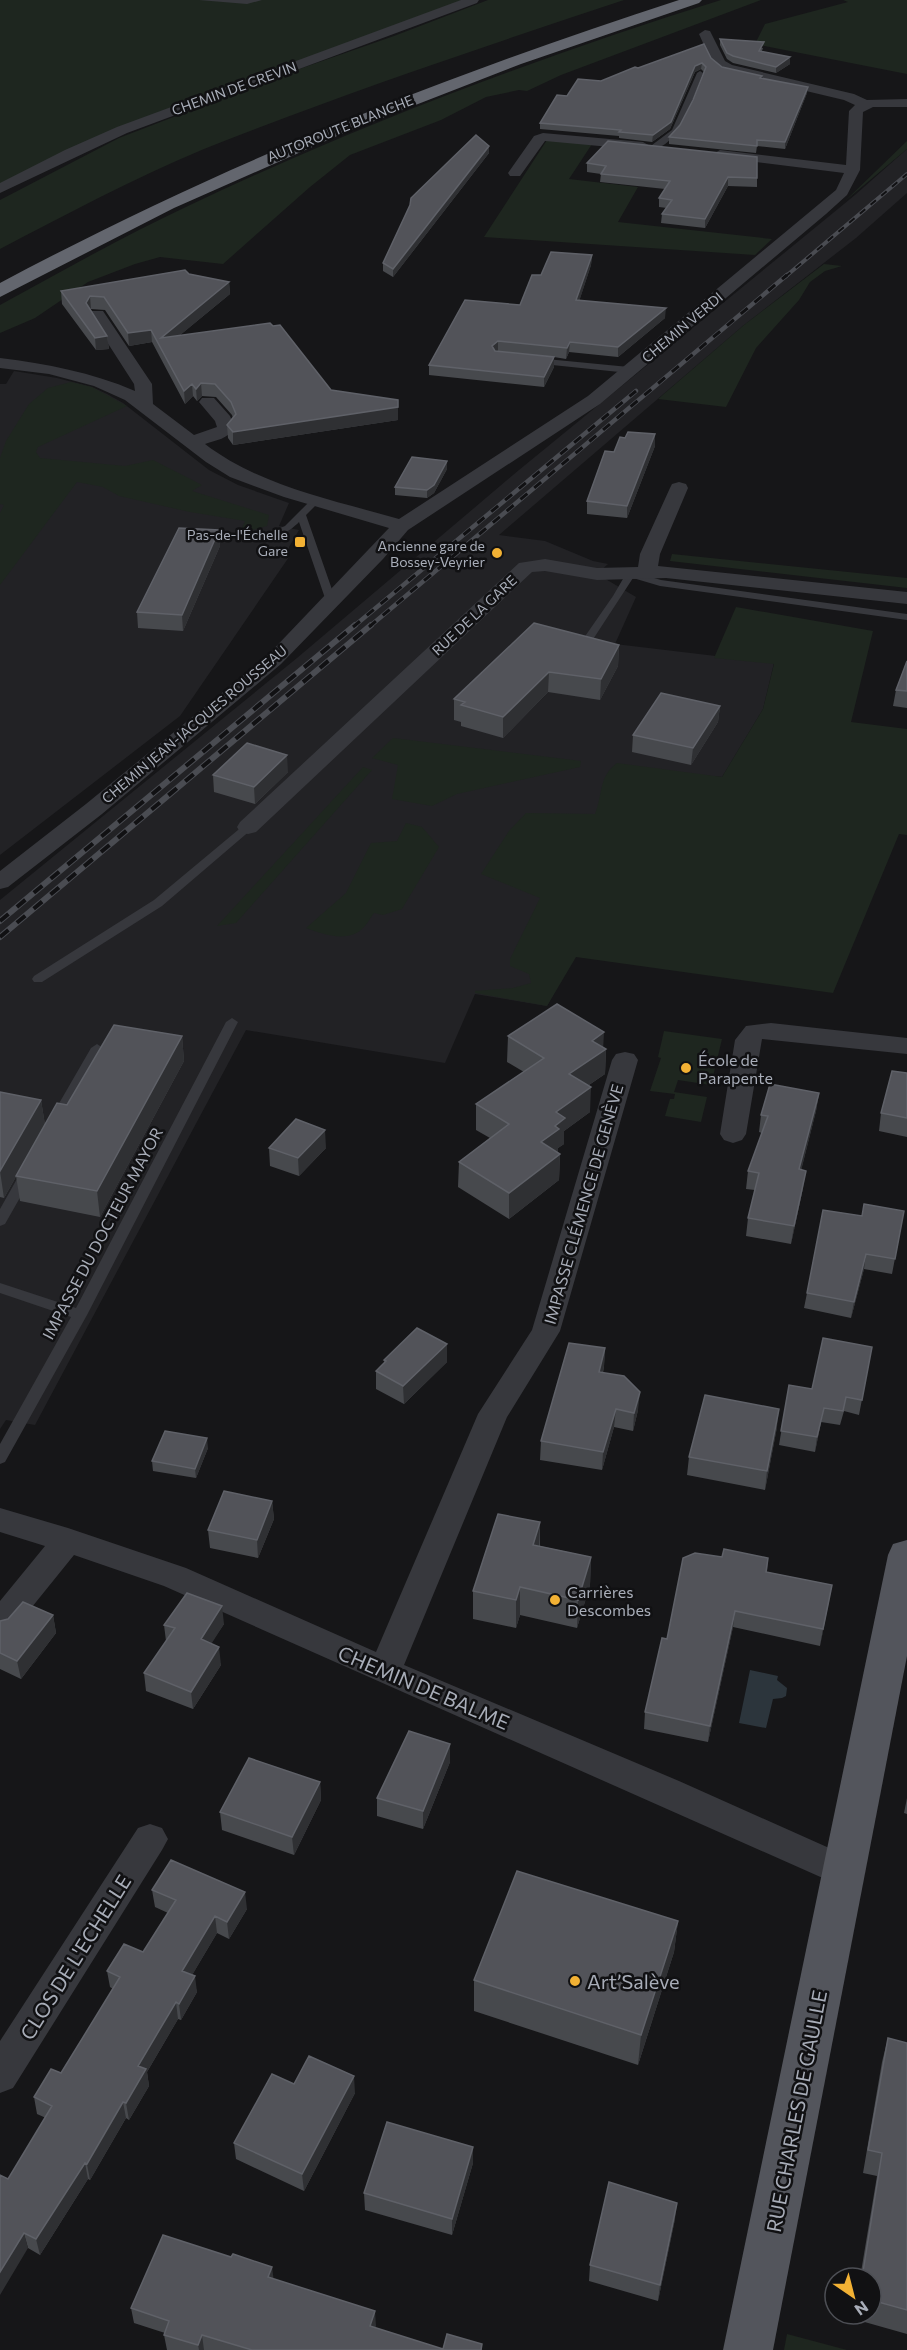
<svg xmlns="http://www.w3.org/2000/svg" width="907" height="2350" font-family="Commissioner,sans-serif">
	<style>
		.built { fill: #222225 }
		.green { fill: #1e261f }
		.water { fill: #2c353c }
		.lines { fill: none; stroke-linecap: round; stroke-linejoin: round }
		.lane { fill: #37383d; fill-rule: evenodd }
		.street { fill: #37383d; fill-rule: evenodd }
		.primary { fill: #53555c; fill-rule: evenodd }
		.highway { fill: #63666e; fill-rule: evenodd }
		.rail-far2-casing { stroke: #4a4c52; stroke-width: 4 }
		.rail-far1-casing { stroke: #4a4c52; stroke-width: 4.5 }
		.rail-casing { stroke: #4a4c52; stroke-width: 6 }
		.rail-far2 { stroke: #111113; stroke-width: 2; stroke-dasharray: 7; stroke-linecap: butt }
		.rail-far1 { stroke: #111113; stroke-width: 3; stroke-dasharray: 9; stroke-linecap: butt }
		.rail { stroke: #111113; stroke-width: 4; stroke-dasharray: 11; stroke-linecap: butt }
		.wall { fill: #47494d }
		.shaded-wall { fill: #2f3033 }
		.building { fill: #525359; stroke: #5f6168; stroke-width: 1.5 }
		.poi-dot { fill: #f2b134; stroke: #111113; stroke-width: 2 }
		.labels { text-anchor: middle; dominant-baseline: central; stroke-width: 5; stroke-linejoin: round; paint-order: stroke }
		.far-street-label { font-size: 14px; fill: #a8adb8; stroke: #111113 }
		.far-poi-label { font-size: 14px; fill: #a8adb8; stroke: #111113; text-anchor: end }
		.poi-label { font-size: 16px; fill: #a8adb8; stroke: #111113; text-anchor: start }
		.street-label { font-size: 16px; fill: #a8adb8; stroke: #111113 }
		.near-street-label { font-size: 20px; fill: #a8adb8; stroke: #111113 }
		.near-poi-label { font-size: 20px; fill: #a8adb8; stroke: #111113; text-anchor: start }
	</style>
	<rect width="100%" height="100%" fill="#161618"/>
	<path class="built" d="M907,149v44l-51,45 -112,87 -245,210 46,6 48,20 15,3 -11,10 39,23 -21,47 159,19 -11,46 -41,68 -45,-4 -130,233 -72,-12 -30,69 -199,-33 -211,395 -29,-5 -6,9v-529l297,-242 222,-188 336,-275z
		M14,371l43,7 35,9 15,7 16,9 86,67 29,15 51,18 -10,23 20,4 -10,17v10l-109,159 -180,139v-471h6z"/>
	<path class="green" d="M0,0h463l-351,130 -112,54z
		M488,0h136c-141,47 -282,94 -420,149 -70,29 -137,65 -204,100v-49l119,-62 166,-64 109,-38z
		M721,0h40l-200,75 -34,16 -8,-1 -33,7 -45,23 -91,35 -40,32 -87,77 -63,-7 -25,7 -47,18 -53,36 -35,15v-28c62,-34 124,-69 188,-99 172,-82 351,-149 533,-206z
		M843,0h64v74l-152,-30 10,-20 83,-22z
		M547,140l45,4 -23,35 69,8 -20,35 154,17 -17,16 -271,-18z
		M907,141v8l-62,52z
		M824,264l18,2 -17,5 -15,11 -11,18 -43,48 -30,59 -68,-8 86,-74z
		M71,382l21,5 35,19 -89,41 -2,5 4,6 85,8 28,-6 49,25 -10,6 77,24 -2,11 -15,4 -10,-2 3,-7 -55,-9 -71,-16 -16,-9 -26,-5 -77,103v-72l4,-8 -4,-1v-46l6,-17 23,-37 19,-16z
		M672,554l235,24v10l-237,-27z
		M736,607l137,24 -22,91 56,7v106l-8,-1 -66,159 -257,-36 -29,49 -72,-13v-2l38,-3 18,-5 -2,-9 -19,-8v-7l30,-61 -59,-24 28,-43 17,-18 69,1c8,-19 3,-37 22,-51l105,14 41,-68 11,-45 -60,-6z
		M393,738l188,23 -1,6 -123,27 -25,12 -40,-7 6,-34 -26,-7z
		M363,767l9,3 -136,153 -19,3z
		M406,823l16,4 17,20 -37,62 -19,6 -9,-2c-4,5 -7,12 -12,16 -15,14 -40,5 -56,-1l40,-35 25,-50 26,-2z
		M664,1031l58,8 -11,46 -33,-5 -4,12 33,5 -6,25 -36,-6 5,-17h4l1,-5 -25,-3 11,-33 -3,-1z
		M787,2334l60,16h-63z"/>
	<path class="water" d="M750,1670l28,6 -1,4 10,8 -1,8 -4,2 -9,1 -7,29 -27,-5z"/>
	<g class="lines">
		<path class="lane" d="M199,0h63l-15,4z
			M700,71l3,2c-8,20 -25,76 -51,76v-4l20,-15 25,-57z
			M536,358l93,9 4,3 -4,3 -96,-10 -1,-2z
			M313,498l8,2 -15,15 30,86 -5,3 -5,-3 -27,-79c-8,9 -32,23 -43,16l29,-12z
			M630,571l31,9 246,34v6l-247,-34 -27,-8 -45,69h-8l-1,-2 34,-49 14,-24z
			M248,824l6,3 -2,2 -90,77 -120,76h-8l-2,-3 2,-3 120,-76 90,-75z
			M232,1018l6,4 -151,293 -82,147 -5,2v-20l71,-127 -71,-24v-10l76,25 150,-286z
			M97,1044l6,4 -39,71 -2,3h-10l-2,-3 41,-71z
			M27,1168l7,5 -29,51 -5,2v-17l22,-39z"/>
		<path class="street" d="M461,0h18l-2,3 -350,130 -127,60v-10l65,-33 52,-23z
			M705,30l5,1 15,30 7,4 122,29 13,6 40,-1v8h-34l-10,5 -3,58 -13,25 -21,19 -226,190 -192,126 -25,29 -102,105 -179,150 -94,73 -8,2v-18l86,-67 181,-148 122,-128 -105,-31 -54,-20 -24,-15 -81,-62 -31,-14 -45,-12 -49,-6v-10c47,6 91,14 135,33l-1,-7 -45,-70 2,-3h12l49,73 1,20 41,31 23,-8 -2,-6 -16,-19 3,-4h12l16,18 5,12c-8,11 -18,12 -30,16 55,42 128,56 194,75l189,-123 248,-206 8,-17 -129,-16 -2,-3 7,-4 126,15 3,-54 6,-6 -11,-5 -122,-29 -10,-8 -13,-29z
			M543,133l100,9 7,4 -7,4 -98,-9 -25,35h-10l-2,-3 26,-37z
			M679,482l7,2 2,4 -28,66 -2,12 249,26v12l-241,-26 -69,2 -52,-9 -13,1 -276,260 -8,2 -8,-2 -3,-5 3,-5 279,-259 26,-4 52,9 41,-1 2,-13 30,-66 2,-4z
			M771,1023l136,15v16l-145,-15 -16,95 -4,6 -9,3 -9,-3 -4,-6 15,-94 11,-14z
			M625,1052l9,2 4,6 -78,271 -53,86 -103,248 275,116 177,79 5,11 -5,11 -13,5 -679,-301 -90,-31 -63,78 -11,4v-36l45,-55 -45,-14v-24l68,20 118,40 190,84 102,-238 54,-84 80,-270 4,-6z
			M150,1824l12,4 6,11 -6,11 -149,238 -13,5v-52l138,-213z"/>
		<path class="primary" d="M907,1540v116l-134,694h-50l165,-795 5,-11z"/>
		<path class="highway" d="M679,0h23l-3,3 -178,61 -175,68 -172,76 -174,89v-14c221,-118 441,-206 679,-283z"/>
		<g class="rail-far2-casing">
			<path id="rail-far2" d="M785,277l122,-103"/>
		</g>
		<g class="rail-far1-casing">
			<path id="rail-far1" d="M353,627l283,-236
				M369,627l418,-352"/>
		</g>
		<g class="rail-casing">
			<path id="rail" d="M0,921l355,-296
				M0,937l371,-312"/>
		</g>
		<use href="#rail-far2" class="rail-far2"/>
		<use href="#rail-far1" class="rail-far1"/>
		<use href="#rail" class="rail"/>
	</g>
	<path class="wall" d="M720,39l43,9 -1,3 28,13 -14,9 -43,-10 -6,-4 -7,-14z
		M711,58l11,9 40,11 45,15 -22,56 -28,-3 -1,7 -87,-9v-7l11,-12 13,-25 11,-28 -3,-3 -6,3 -25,57 -18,13 -33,-4v-2l-79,-7v-6l27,-27 34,-15 37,-13z
		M489,146v7l-96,124 -10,-6v-8z
		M587,163l170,15v9l-29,-1 -23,42 -44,-5 1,-9 5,-6 -8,-1v-9l6,-9 -65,-7 1,-8 -14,-2z
		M592,255l-1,10 -12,36 86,17 -47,39 -49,-5 -3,7 -12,-2v10l-10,20 -115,-12v-10l91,-60 21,-30z
		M189,274l40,8 1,12 -50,41 151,55 67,10v20l-165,25 -5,-7 -1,-13 6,-7 -1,-3 -16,-18 -14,-1 -5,5 -4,-5 -8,8 -33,-62 -23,4 -24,-36 -14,-1 -1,1 17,26 2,13 -13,1 -34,-46 -1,-13z
		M655,434v12l-28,72 -40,-4v-13l27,-49 11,-14z
		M447,469l-13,24 -7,5 -32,-3v-8z
		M219,530l1,16 -37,85 -45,-3 -1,-16z
		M619,645l-1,21 -18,34 -52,-8 -45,46 -42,-12v-4l-7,-2v-21z
		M907,661v47l-14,-2 3,-16z
		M720,706l-2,16 -27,43 -59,-13 1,-17z
		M288,772l-33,32 -41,-12 -1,-17z
		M182,1036l2,25 -84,156 -80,-16 -4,-25 24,-42 -36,64 -4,-1v-105l41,8 4,25 22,-20z
		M508,1036l95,11 3,2 -1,25 -16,11 1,27 -26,19v13l-6,4v5l2,1 -1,26 -50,39 -51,-32 1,-25 31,-24 -14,-8v-26l48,-32 -17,-10z
		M907,1073v64l-28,-6 2,-18z
		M819,1093l-3,18 -15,59 2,18 -12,56 -45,-8 2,-18 7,-28 -9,-1 2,-18 14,-38 -3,-1 2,-17z
		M269,1148h57l-27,28 -29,-10z
		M904,1211l-12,63 -28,-5 -13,49 -47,-10 3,-15 55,-77z
		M872,1347l-13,68 -15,-4 -4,14 -19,-3 -6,30 -36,-7 10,-60 23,4z
		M605,1348l-1,18 -1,7 35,37 -5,21 -19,-4 -12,43 -62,-10 1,-19z
		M384,1360l63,2 -43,42 -28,-15v-18l8,-8z
		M777,1427l-12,63 -78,-15 2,-18z
		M208,1448l-12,30 -43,-7 -1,-10z
		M272,1501l2,18 -16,39 -48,-10 -2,-18z
		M540,1522v24l51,11 -1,28 -13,43 -57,-13 -4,13 -43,-9v-28z
		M722,1557l46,1 -1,14 65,13 -12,61 -87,-19 -25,115 -64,-13 1,-17z
		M53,1615l3,18 -35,46 -21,-10v-48z
		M224,1624l-13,19 10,22 -28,44 -47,-18 -2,-18 22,-32 -2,-16z
		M450,1744v18l-27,67 -46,-13v-18z
		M320,1782l1,18 -27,55 -72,-25 -2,-18z
		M907,1798v16l-3,-1z
		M152,1890l95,19 -18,30 -12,-6 -25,42 5,17 -16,28 -3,-1 -31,53 2,14 -20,34 -3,-2 -36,62 -2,-1 -48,76 -12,-7 -20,-69 38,-61 -9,-4 -3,-17 27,-24 52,-84 -3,-2 -3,-16 36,-19 25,-39 -13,-6z
		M678,1921l-4,31 -36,113 -164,-54v-31z
		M888,2038l19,5v291l-53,-15v-5h17v-36h-11l17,-102 -14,-3 19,-111z
		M294,2084l61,9 -51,98 -68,-32 -2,-16z
		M473,2163l-21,72 -87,-25 -1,-17z
		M675,2219l-17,82 -69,-20 1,-16z
		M274,2279l101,32v17l68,21 39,-5v6h-315l-3,-15 1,-2 -31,-10 -3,-15z"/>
	<path class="shaded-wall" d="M790,57v7l-14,9v-6z
		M702,63l-1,6 -6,3 -25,57 -18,13 1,-7 42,-69z
		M808,87l-1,6 -22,56v-7z
		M489,146v7l-96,124v-8z
		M728,177v9l-23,42v-9z
		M592,255l-1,10 -15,46v-11z
		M229,282l1,12 -68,56 -1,-12z
		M90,296l1,13 -4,6 -1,-12z
		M666,308l-1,10 -47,39v-10z
		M151,330l1,12 -23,4 -1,-13z
		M107,336l2,13 -13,1 -1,-12z
		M498,341v11l-6,4v-10z
		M570,342l-1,10 -3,7 1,-11z
		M554,357v10l-10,20v-10z
		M201,383l1,13 -5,5 -1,-12z
		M192,384l1,12 -8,8 -1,-13z
		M398,407v13l-165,25v-13z
		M655,434v12l-28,72v-12z
		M447,461v8l-13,24 -7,5v-8z
		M219,530l1,16 -37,85 -1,-16z
		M619,645l-1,21 -18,34 1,-21z
		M549,672l-1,20 -45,46v-21z
		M720,706l-2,16 -27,43 2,-17z
		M287,755l1,17 -33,32 -1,-17z
		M604,1032l-1,19 3,-2 -1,25 -37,25 1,-25 23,-33z
		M182,1036l2,25 -84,156 -3,-26z
		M591,1087l-1,25 -26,19v13l-6,4v6l-17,-12 15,-30z
		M819,1093l-3,18 -19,76 2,-18z
		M41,1100l4,25 -41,73 -4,-27z
		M325,1130l1,18 -27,28 -1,-18z
		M560,1154l-1,26 -50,39v-26z
		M806,1171l-3,17 -12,56 3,-18z
		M866,1254l-2,15 -13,49 3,-16z
		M447,1344v18l-43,42 -1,-18z
		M605,1348l-1,18 -6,24 1,-18z
		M640,1392l-2,18 -5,21 1,-18z
		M824,1408l-3,14 -6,30 2,-15z
		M616,1409l-2,18 -12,43 1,-18z
		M779,1409l-2,18 -12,63 2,-19z
		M207,1438l1,10 -12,30 -1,-9z
		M272,1501l2,18 -16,39 -1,-18z
		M540,1522l-1,28 -6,-5z
		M591,1557l-1,28 -13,43 1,-28z
		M832,1585l-3,17 -9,44 3,-17z
		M520,1587v28l-4,13v-28z
		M222,1606l2,18 -21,33 -2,-18z
		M735,1611l-2,16 -25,115 2,-16z
		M53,1615l3,18 -35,46 -4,-18z
		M219,1647l2,18 -28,44 -2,-17z
		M450,1744v18l-27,67v-18z
		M320,1782l1,18 -27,55 -2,-18z
		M245,1892l2,17 -18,30 -2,-17z
		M215,1916l2,17 -32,54 -3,-16z
		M678,1921l-4,31 -36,113 3,-30z
		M195,1976l2,16 -16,28 -2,-16z
		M176,2002l2,17 -31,53 2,14 -20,34 -3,-17 12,-37z
		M354,2076l1,17 -51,98 -2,-17z
		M123,2102l3,16 -36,62 -3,-16z
		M473,2147v16l-21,72v-16z
		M85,2163l3,16 -48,76 -4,-16z
		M677,2203l-2,16 -17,82 2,-16z
		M24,2233l4,15 -28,47v-23z
		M272,2267l2,15 -6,-5z
		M375,2311l1,15 -5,15 -1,-15z
		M202,2335l2,15h-5l-1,-5z"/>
	<path class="building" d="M720,39l44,3 -5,9 31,6 -14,10 -43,-11 -6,-3z
		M704,44l7,14 11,9 40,9 -2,2 48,9 -23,55 -28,-2v6l-88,-9 11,-12 13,-25 13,-33 -4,-4 -7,3 -24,56 -18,13 -34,-3 2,-2 -81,-7 17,-28 10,1 11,-17 23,2 34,-14 3,1z
		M476,135l13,11 -96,123 -10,-6 27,-58 1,-7z
		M608,141l149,16v21l-29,-1 -23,42 -43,-5 10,-14 -13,-2 11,-17 -69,-7 5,-8 -19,-3z
		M551,252l41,3 -16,45 90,8 -48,39 -48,-5 -3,6 -69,-7 -6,5 3,5 59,6 -10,20 -115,-12 36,-65 55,5 12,-30h9z
		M185,270l4,4 40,8 -68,56 109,-15 3,3 7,-1 51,65 67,10v7l-165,25 -6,-7 9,-11 -5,-12 -16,-18 -14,-1 -5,6 -4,-5 -8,7 -33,-61 -23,3 -24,-36 -14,-1 -4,7 21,33 -12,2 -34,-47z
		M628,432l27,2 -28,72 -40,-5 18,-50 9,1 6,-15 5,1z
		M412,457l35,4 -13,24 -7,5 -32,-3z
		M179,528l40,2 -37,85 -45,-3z
		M534,623l85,22 -18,34 -52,-7 -46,45 -42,-12 4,-3 -11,-3z
		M907,661v30l-11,-1z
		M661,693l59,13 -27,42 -60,-13z
		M247,743l40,12 -33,32 -41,-12z
		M557,1004l47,28 -12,9 14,8 -37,25 22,13 -35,25 9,6 -10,8 4,3 -18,13 19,12 -51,39 -50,-31 50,-38 -33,-20 68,-46 -36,-22z
		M114,1025l68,11 -85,155 -81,-15 41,-73 10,2z
		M892,1071l15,2v45l-26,-5z
		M770,1084l49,9 -20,76 7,2 -12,55 -46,-8 11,-45 -11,-2 20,-55 -7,-1z
		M0,1092l41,8 -41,71z
		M296,1119l29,11 -27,28 -29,-10z
		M864,1204l40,7 -9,48 -29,-5 -12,48 -47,-9 16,-83 39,6z
		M417,1328l30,16 -44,42 -27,-15 10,-10 -2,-1z
		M823,1338l49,9 -10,53 -16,-3 -3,14 -19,-3 -7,29 -36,-6 8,-46 23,4z
		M569,1343l36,5 -6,24 25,4 16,16 -6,21 -18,-4 -13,43 -62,-11z
		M705,1395l74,14 -12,62 -78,-14z
		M165,1431l42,7 -12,31 -43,-8z
		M224,1491l48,10 -15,39 -49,-10z
		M498,1514l42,8 -7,23 58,12 -13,43 -58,-13 -4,13 -43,-9z
		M724,1549l44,9 -2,14 66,13 -9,44 -88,-18 -25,115 -65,-14 17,-74 5,1 16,-81 12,-5 27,4z
		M187,1593l35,13 -21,33 18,8 -28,45 -47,-19 31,-45 -11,-3z
		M23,1602l30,13 -36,46 -17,-8v-32l8,-2z
		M409,1731l41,13 -27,67 -46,-13z
		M249,1758l71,24 -28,55 -72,-25z
		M171,1860l74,32 -18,30 -12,-6 -33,55 13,5 -16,28 -3,-2 -38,64 8,3 -20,34 -3,-1 -36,62 -2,-1 -49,76 -12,-6 -24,39v-97l8,4 44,-73 -18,-9 17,-28 10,4 59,-96 -13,-6 17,-27 19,8 33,-52 -24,-10z
		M517,1871l161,50 -37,114 -167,-55z
		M888,2038l19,5v267l-36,-10v-22h-9l20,-125 -14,-3z
		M309,2056l45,20 -52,98 -68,-31 38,-69 22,10z
		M387,2122l86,25 -21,72 -88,-26z
		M609,2182l68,21 -17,82 -70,-20z
		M163,2235l68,22 2,-3 39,13 -4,10 107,34 -5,15 73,23 4,-15 35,10 -1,6h-229l-50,-15 -4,10 -34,-10 5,-14 -38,-13z"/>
	<g class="poi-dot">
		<rect x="294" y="536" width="12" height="12" rx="3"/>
		<circle cx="497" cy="553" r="6"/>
		<circle cx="686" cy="1068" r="6"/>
		<circle cx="555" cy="1600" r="6"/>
		<circle cx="575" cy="1981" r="6"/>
	</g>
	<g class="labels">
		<g class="far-street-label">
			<text transform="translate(234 88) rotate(-20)">CHEMIN DE CREVIN</text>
			<text transform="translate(340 128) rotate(-22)">AUTOROUTE BLANCHE</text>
			<text transform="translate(682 327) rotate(-40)">CHEMIN VERDI</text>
			<text transform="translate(474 615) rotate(-43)">RUE DE LA GARE</text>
			<text transform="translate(194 724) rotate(-40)">CHEMIN JEAN-JACQUES ROUSSEAU</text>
		</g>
		<g class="far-poi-label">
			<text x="288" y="534">Pas-de-l'Échelle<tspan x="288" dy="16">Gare</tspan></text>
			<text x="485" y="545">Ancienne gare de<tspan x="485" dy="16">Bossey-Veyrier</tspan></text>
		</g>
		<g class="poi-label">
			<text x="698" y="1059">École de<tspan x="698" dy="18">Parapente</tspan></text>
			<text x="567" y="1591">Carrières<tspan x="567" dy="18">Descombes</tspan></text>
		</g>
		<g class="street-label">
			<text transform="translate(583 1204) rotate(-74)">IMPASSE CLÉMENCE DE GENÈVE</text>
			<text transform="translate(102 1233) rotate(-62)">IMPASSE DU DOCTEUR MAYOR</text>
		</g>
		<g class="near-street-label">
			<text transform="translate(424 1687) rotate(23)">CHEMIN DE BALME</text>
			<text transform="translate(75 1957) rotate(-58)">CLOS DE L'ECHELLE</text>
			<text transform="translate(796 2111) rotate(-79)">RUE CHARLES DE GAULLE</text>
		</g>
		<g class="near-poi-label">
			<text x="587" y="1981">Art’Salève</text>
		</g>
	</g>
	<g transform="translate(853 2296) rotate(145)"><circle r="28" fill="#111113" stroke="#4d4f55" stroke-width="1.5"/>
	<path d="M0-4.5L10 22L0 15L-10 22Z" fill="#f2b134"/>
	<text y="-9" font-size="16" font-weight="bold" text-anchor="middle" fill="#a8adb8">N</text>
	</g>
</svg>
